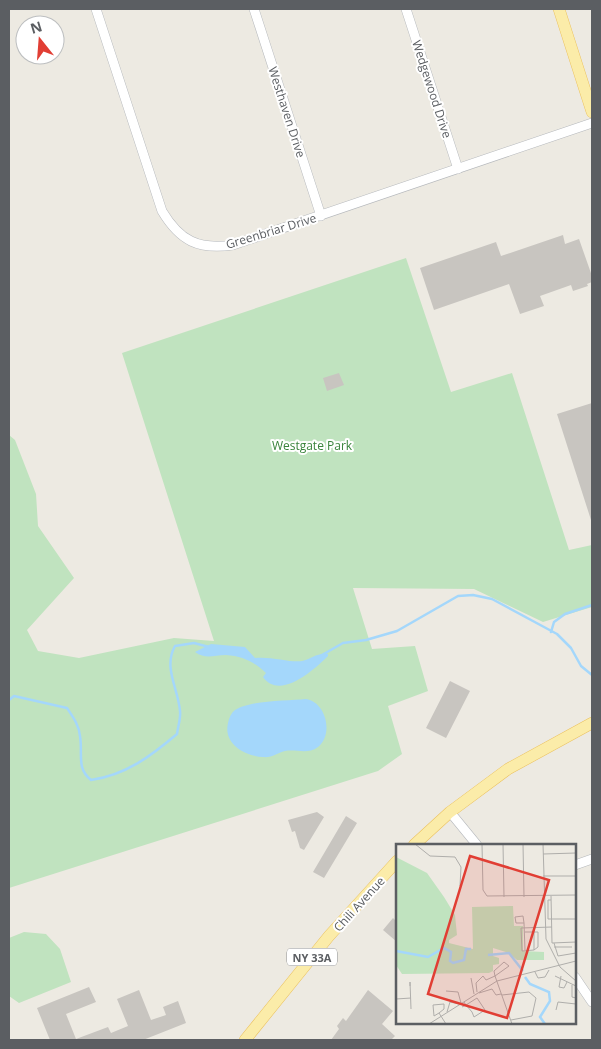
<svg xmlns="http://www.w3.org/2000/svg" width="601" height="1049" font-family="'Open Sans',sans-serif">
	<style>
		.green { fill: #c0e3bf }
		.water { fill: #a4d7fb }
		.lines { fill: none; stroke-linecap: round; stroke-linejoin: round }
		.stream { stroke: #a4d7fb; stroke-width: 2.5 }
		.building { fill: #c8c5c0 }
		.minor-casing { stroke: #b5b8bc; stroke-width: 10 }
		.major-casing { stroke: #ebc05d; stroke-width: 12 }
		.minor { stroke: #fff; stroke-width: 9 }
		.major { stroke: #fbeca9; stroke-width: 11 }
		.labels { text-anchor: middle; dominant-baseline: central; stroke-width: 4; stroke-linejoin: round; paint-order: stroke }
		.shield { fill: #fff; stroke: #8c8e91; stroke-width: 1 }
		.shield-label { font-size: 11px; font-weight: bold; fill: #5b5e62 }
		.street-label { font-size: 12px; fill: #5b5e62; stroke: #fff }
		.park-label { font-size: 12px; fill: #39833b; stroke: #fff }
		.inset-river { fill: none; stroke: #a4d7fb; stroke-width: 2.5 }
		.inset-road { fill: none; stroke: #afaeab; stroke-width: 1 }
		.view { fill: #e13e34; fill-opacity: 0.15; stroke: #e13e34; stroke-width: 2.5 }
		.inset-edge { fill: none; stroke: #5b5e62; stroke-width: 2.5 }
	</style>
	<rect width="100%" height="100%" fill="#edeae2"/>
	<path class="green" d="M406,258l45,134 61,-19 57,177 23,-5v62l-49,15 -69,-33 -121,-1 19,61 43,-3 13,45 -40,15 14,48 -24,17 -369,117v-453l6,5 21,54 2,32 36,52 -47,52 11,21 41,7 95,-20 40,3 -92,-288z
		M24,932l22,2 14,15 11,33 -52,21 -10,-7v-58z"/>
	<path class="water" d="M211,644l34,3 10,11c15,-2 37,5 47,3 9,-2 16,-9 26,-7v2c-13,13 -48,45 -65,21l3,-4c-12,-11 -23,-17 -40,-18 -12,0 -20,5 -31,-3z
		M306,699c20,3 28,35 12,48 -11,8 -21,2 -33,4 -8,2 -13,7 -22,6 -18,-1 -40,-13 -35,-34 1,-5 3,-10 7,-13 15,-10 53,-9 71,-11z"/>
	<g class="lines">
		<path class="stream" d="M551,632l3,-10 11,-8 27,-9
			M322,655l21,-12 23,-3 31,-9 61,-35 15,-1 19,4 65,35 14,14 10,18 11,9
			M9,700l5,-4 53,12c6,9 12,17 13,28 3,18 -4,32 11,44 35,-5 60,-24 86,-46 1,-8 4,-16 3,-23 -2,-23 -17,-44 -5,-65l19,-3 15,4"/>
	</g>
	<path class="building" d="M563,235l2,9 14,-5 13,37v6l-5,2 1,2 -15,5 -2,-6 -31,11 4,10 -24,8 -11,-30 -75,26 -14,-42 76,-26 5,14z
		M339,373l5,12 -17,6 -4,-13z
		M592,403v117h-1l-34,-106z
		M450,681l20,10 -24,47 -20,-10z
		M317,812l7,5 -20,33 -4,-2 -5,-17 -3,1 -4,-12z
		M346,816l11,7 -33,55 -11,-6z
		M393,918l4,4v20l-14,-12z
		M89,987l7,15 -30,12 10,25 32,-12 3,6 17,-7 -11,-27 22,-9 12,30 15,-5 -3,-8 15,-6 8,22 -43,17h-93l-13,-32z
		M368,990l25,21 -11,13 13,12 -4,4h-60l8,-11 -2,-3 6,-8 3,3z"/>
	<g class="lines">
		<g class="minor-casing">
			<path id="minor" d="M96,9l66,202c18,30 36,39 71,34l359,-122
				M254,9l67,207
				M406,9l52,160
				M450,812l27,33
				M575,865l17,-6
				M575,977l17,25"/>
		</g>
		<g class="major-casing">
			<path id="major" d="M559,9l33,103
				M414,845l36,-33 58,-43 84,-46
				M245,1040l84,-104 68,-75"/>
		</g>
		<use href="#minor" class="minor"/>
		<use href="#major" class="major"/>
	</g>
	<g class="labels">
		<rect class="shield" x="287" y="948.5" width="50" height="17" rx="4"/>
		<g class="shield-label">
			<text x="312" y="957">NY 33A</text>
		</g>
		<g class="street-label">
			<text transform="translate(432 89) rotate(72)">Wedgewood Drive</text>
			<text transform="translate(287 112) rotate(72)">Westhaven Drive</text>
			<text transform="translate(271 231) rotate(-17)">Greenbriar Drive</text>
			<text transform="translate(359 904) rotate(-48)">Chili Avenue</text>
		</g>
		<g class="park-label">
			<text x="312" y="445">Westgate Park</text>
		</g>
	</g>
	<g transform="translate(396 844)">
		<rect width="180" height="180" fill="#edeae2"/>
		<path d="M0,13l31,16 17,24 11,18 2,20 -8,5v3l24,6 -1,-42 41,-1 1,20h9v25l21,1v8h-27l-8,-7 -16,-5v8l6,2v6l-6,1v6l-4,2 -87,1 -6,-9z" fill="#c0e3bf"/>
		<path class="inset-river" d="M0,107l32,6 16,-9 7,4 -1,9 3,2 11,-3 2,-11h5M92,111l21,-2 14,18M129,133l5,7 19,8 1,9 -10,16 5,7"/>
		<path class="inset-road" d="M19,0l15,12 25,1 6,10 -1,19M86,0l1,46 4,6 89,-1M107,0l1,53M127,0l1,53M147,0l3,95 14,28M147,10l33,-1M147,32h33M155,52l1,47 24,-1M155,56h-3v19h28M128,79l-1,-7 -8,1 1,6h8l1,27M138,84v22l-12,1 -1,-23 31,-1M129,88h13v15l-4,3M158,99l4,13 18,-3M158,103h18M108,118l5,4 -14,10 -1,-5zM164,123l16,14M139,128l3,6 7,-1 4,-7M159,132l21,10M165,132l-2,11 5,1 3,-6M75,134l3,16M176,141v12l4,1M14,142v-4l1,27M50,147l12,1 3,11M81,148l-1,-9 7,-7 3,4 9,-4 17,48M83,149l13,-4 4,6 5,-1M106,151l27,-3 7,6 -4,18 -21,4M0,155l15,-1M66,163l4,-2 11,-7 8,12 -11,7 -2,-5 -6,-7 -2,-3M160,166l2,-8 18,2M51,168l3,-10 9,2M43,169l5,-4v-5l-11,1 1,11 5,-3 7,11M33,180l68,-43 79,-20"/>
		<path class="view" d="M74,12l79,24 -42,138 -79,-24z"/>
		<rect width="180" height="180" class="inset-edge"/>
	</g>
	<rect width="601" height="1049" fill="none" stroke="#5b5e62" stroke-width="20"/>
	<g transform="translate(40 40) rotate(343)"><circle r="24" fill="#ffffff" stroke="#bdbfc0"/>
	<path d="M0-4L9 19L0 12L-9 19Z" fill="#e13e34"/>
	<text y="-8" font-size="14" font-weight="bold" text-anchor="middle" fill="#5b5e62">N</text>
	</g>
</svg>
